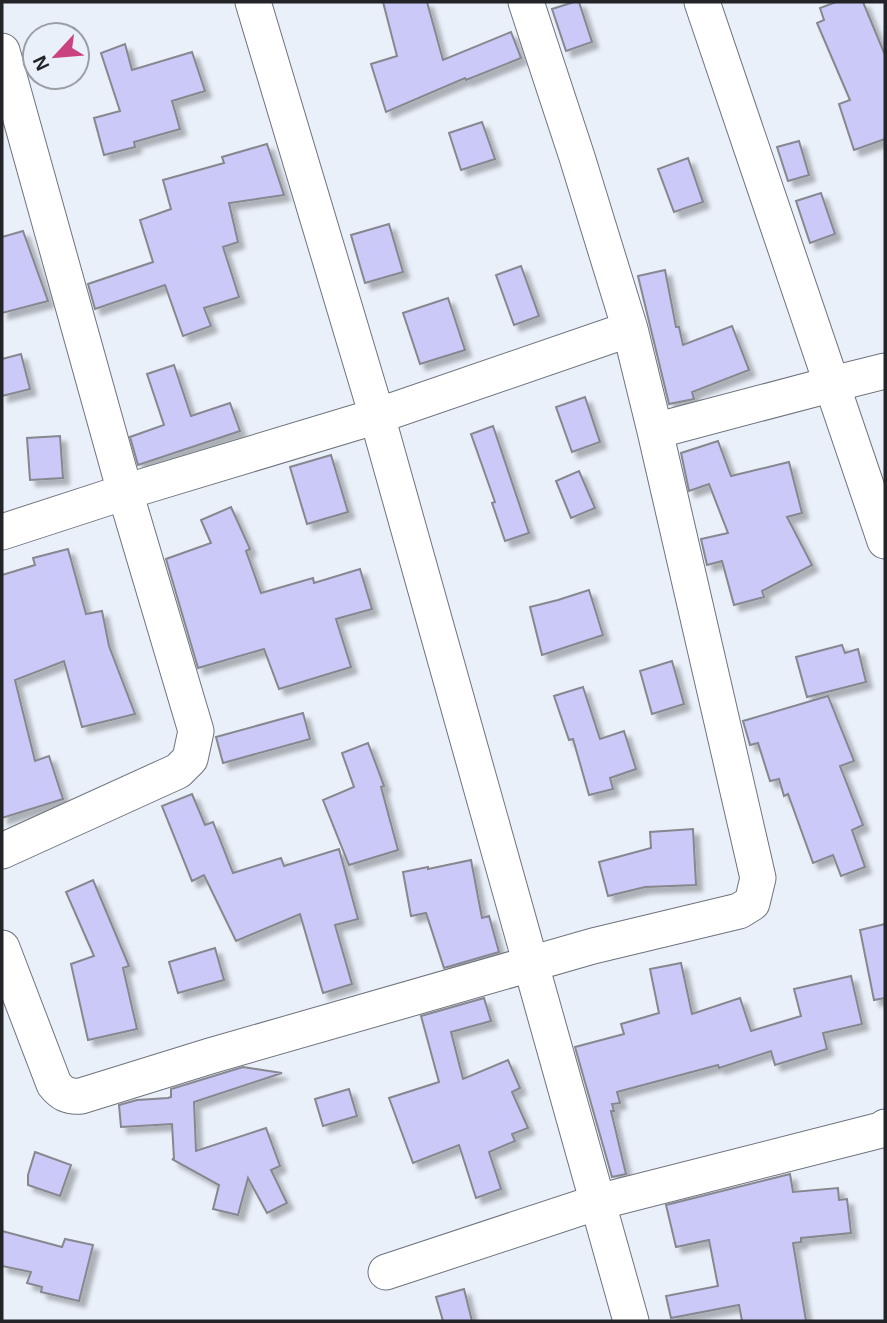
<svg xmlns="http://www.w3.org/2000/svg" width="887" height="1323" font-family="Helvetica,sans-serif">
	<style>
		.building { fill: #cbc9f7; stroke: #878790; stroke-width: 2; filter: url(#shadow) }
		.lines { fill: none; stroke-linecap: round; stroke-linejoin: round }
		.street-casing { stroke: #6e737c; stroke-width: 37 }
		.street { stroke: #fff; stroke-width: 35 }
	</style>
	<defs>
		<filter id="shadow"><feDropShadow dx="6" dy="6" stdDeviation="2" flood-color="#0004"/></filter>
	</defs>
	<rect width="100%" height="100%" fill="#eaf0f9"/>
	<path class="building" d="M383,2h44l16,58 68,-28 10,26 -55,22 -1,-2 -79,34 -15,-48 26,-8z
		M574,2h5l13,40 -26,9 -14,-42z
		M836,2h27l22,53v84l-31,11 -15,-46 11,-4 -33,-77 7,-3 -4,-12z
		M125,44l7,26 60,-18 13,39 -33,10 8,28 -46,13 1,5 -31,8 -10,-37 26,-7 -19,-58z
		M482,122l13,37 -34,11 -12,-37z
		M799,141l10,34 -21,6 -11,-34z
		M267,144l17,51 -55,8 9,39 -15,5 16,50 -35,11 7,18 -28,10 -18,-51 -70,24 -7,-25 65,-22 -13,-42 31,-11 -8,-29 61,-17 -2,-6z
		M688,158l15,44 -29,10 -16,-43z
		M821,193l14,41 -25,9 -14,-42z
		M389,224l14,48 -38,11 -14,-48z
		M23,231l25,70 -46,12v-76z
		M521,266l18,50 -25,9 -18,-50z
		M665,270l11,57h3l4,18 49,-19 17,44 -57,22 2,7 -25,5 -31,-128z
		M448,298l17,52 -45,14 -17,-51z
		M21,354l9,35 -28,7v-37z
		M174,365l17,51 39,-13 10,28 -102,34 -8,-28 34,-12 -17,-51z
		M585,397l15,45 -28,10 -16,-45z
		M493,426l36,107 -24,8 -13,-38 3,-1 -24,-68z
		M60,436l3,42 -33,2 -3,-42z
		M718,441l13,35 58,-14 13,51 -15,4 25,48 -50,26 2,6 -30,8 -12,-44 -15,4 -6,-26 27,-6 -19,-49 -20,7 -8,-38z
		M331,455l17,57 -41,12 -17,-57z
		M579,471l16,37 -24,10 -15,-37z
		M231,507l19,42 -4,2 15,42 52,-15 1,5 46,-14 12,40 -36,10 15,48 -72,22 -15,-40 -66,19 -32,-109 45,-16 -10,-23z
		M68,549l18,65 16,-3 7,35 26,68 -53,13 -18,-66 -49,19 20,81 14,-5 14,43 -61,19v-243l33,-10 -2,-7z
		M589,590l14,45 -61,20 -12,-48 28,-7z
		M842,645l3,8 13,-4 8,33 -59,15 -11,-40z
		M672,661l12,43 -32,10 -12,-43z
		M583,687l17,52 24,-8 12,38 -26,9 3,11 -24,6 -16,-56 -4,1 -15,-44z
		M828,696l26,65 -14,5 23,59 -11,5 13,37 -24,9 -8,-21 -20,8 -25,-69 -4,2 -5,-17 -9,2 -12,-38 -8,2 -7,-24z
		M303,713l7,26 -87,24 -7,-26z
		M368,743l16,43 -3,1 17,63 -49,15 -26,-65 31,-13 -12,-34z
		M192,794l13,31 8,-3 20,51 48,-15 3,8 55,-17 19,70 -23,6 17,59 -29,9 -23,-79 -64,27 -32,-66 -12,6 -30,-75z
		M693,829l3,56 -51,2 -37,9 -9,-34 52,-14 -1,-16z
		M471,860l11,58 7,-2 10,36 -55,16 -18,-55 -15,3 -8,-44 25,-5v2z
		M93,880l36,86 -6,2 14,61 -49,11 -17,-76 23,-8 -28,-64z
		M885,924v74l-11,2 -14,-70z
		M215,948l9,32 -46,13 -9,-31z
		M681,963l11,51 48,-16 11,33 50,-15 -7,-27 57,-13 11,48 -39,9 4,16 -52,16 -4,-14 -52,17 -1,-3 -101,27 3,11 -8,1 2,7h-3l15,63 -14,3 -37,-130 49,-13 -3,-10 38,-11 -9,-44z
		M484,998l7,23 -40,11 12,47 45,-19 12,28 -8,4 16,36 -16,6 3,7 -26,11 12,37 -25,9 -17,-53 -46,18 -24,-65 50,-16 -18,-66z
		M243,1067l39,6 -88,29 2,49 70,-23 14,38 -9,4 16,33 -20,10 -19,-35 -10,37 -25,-6 6,-24 -47,-26h2l-2,-35 -51,3 -2,-22 18,-5 31,-2 3,-1v-8z
		M349,1089l8,27 -34,10 -8,-27z
		M35,1152l36,13 -11,31 -32,-11v-10z
		M790,1174l3,18 45,-4 1,12 8,-1 4,34 -50,5v4l-8,1 13,78h-64l-3,-16 -68,13 -5,-22 52,-10 -9,-46 -33,7 -10,-42z
		M2,1231l60,16 3,-8 28,6 -14,56 -38,-9 1,-5 -15,-4 4,-11 -29,-6z
		M464,1289l8,32h-29l-7,-24z"/>
	<g class="lines">
		<g class="street-casing">
			<path id="street" d="M253,2l124,414 254,905
				M702,2l183,539
				M2,51l123,441 71,239 -6,28 -12,12 -176,80
				M655,431l178,-47 52,-13
				M2,532l123,-40 252,-76 253,-87
				M2,948l52,136c8,10 14,13 27,12l129,-40 383,-110 146,-35 13,-8 6,-25 -103,-447 -25,-102 -53,-172 -51,-155
				M386,1272l212,-70 283,-72 4,-3"/>
		</g>
		<use href="#street" class="street"/>
	</g>
	<rect width="887" height="1323" fill="none" stroke="#222428" stroke-width="7"/>
	<g transform="translate(56 56) rotate(244)"><circle r="33" fill="#eaf0f9" stroke="#9a9ea5" stroke-width="2"/>
	<path d="M0-5L12 26L0 18L-12 26Z" fill="#ca427f"/>
	<text y="-10" font-size="19" font-weight="bold" text-anchor="middle" fill="#222428">N</text>
	</g>
</svg>
